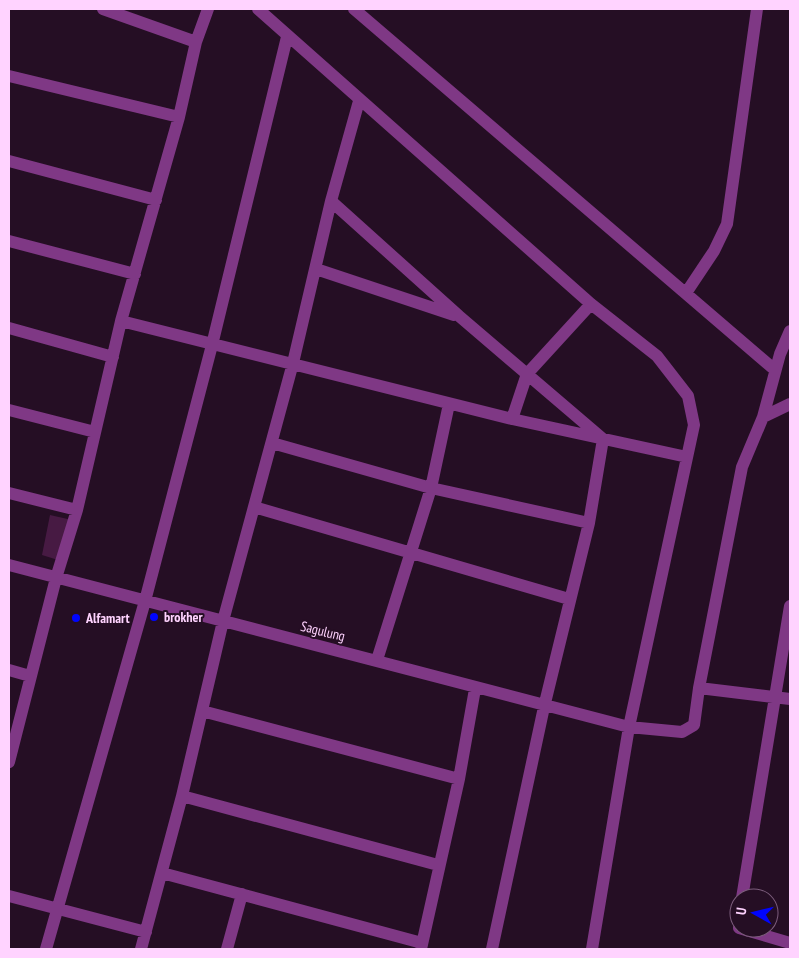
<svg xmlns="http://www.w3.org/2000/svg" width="799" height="958" font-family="'PT Sans Narrow',sans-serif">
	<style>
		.building { fill: #471a43 }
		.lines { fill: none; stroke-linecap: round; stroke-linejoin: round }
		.minor { stroke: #7f3885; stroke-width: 12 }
		.poi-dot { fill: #0005fe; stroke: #250e24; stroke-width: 2 }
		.labels { text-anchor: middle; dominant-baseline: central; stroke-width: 4; stroke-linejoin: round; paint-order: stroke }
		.poi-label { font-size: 14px; font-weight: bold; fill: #ffd3ff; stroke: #250e24; text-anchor: start }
		.street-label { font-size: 14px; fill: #ffd3ff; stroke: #250e24 }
	</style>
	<rect width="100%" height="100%" fill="#250e24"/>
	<path class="building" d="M50,515l22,5 -14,40 -16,-5z"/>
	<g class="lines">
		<path class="minor" d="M103,9l93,33
			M258,9l333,295 66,52 31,40 6,29 -65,302 -37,222
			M354,9l421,361
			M9,76l170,41
			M9,161l147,39
			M331,201l128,115 144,123 -14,84 -45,184 -52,242
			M9,241l126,33
			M316,269l138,46
			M686,293l28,-42 13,-27 30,-215
			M121,321l391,98 175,38
			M9,328l104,29
			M9,410l86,22
			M763,417l27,-13
			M512,419l15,-45 64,-70
			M272,443l159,45 158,35
			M9,493l68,17
			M254,507l315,92
			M9,565l620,162 53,5 12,-7 5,-37 91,11
			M377,660l54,-172 18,-84
			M9,670l21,6
			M699,688l43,-221 21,-50 17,-63 10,-23
			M202,711l257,68
			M9,762l47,-184 21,-68 44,-189 58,-204 17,-75 12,-33
			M182,796l256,69
			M162,873l260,70
			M9,896l137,36
			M742,898l48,-292
			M739,928l51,15
			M46,949l99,-348 67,-256 75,-308
			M141,949l41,-153 41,-175 70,-258 38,-162 28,-100
			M227,949l15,-55
			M421,949l38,-170 16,-90"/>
	</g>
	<g class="poi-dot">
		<circle cx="154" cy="617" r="5"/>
		<circle cx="76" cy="618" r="5"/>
	</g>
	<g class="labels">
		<g class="poi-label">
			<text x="164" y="617">brokher</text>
			<text x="86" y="618">Alfamart</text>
		</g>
		<g class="street-label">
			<text transform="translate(323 631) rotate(14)">Sagulung</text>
		</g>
	</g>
	<rect width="799" height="958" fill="none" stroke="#ffd3ff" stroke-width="20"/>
	<g transform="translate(754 913) rotate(278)"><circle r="24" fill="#250e24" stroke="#7c5d7c"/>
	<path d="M0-4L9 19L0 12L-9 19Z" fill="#0005fe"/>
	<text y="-8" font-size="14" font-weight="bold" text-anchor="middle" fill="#ffd3ff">U</text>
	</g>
</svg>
